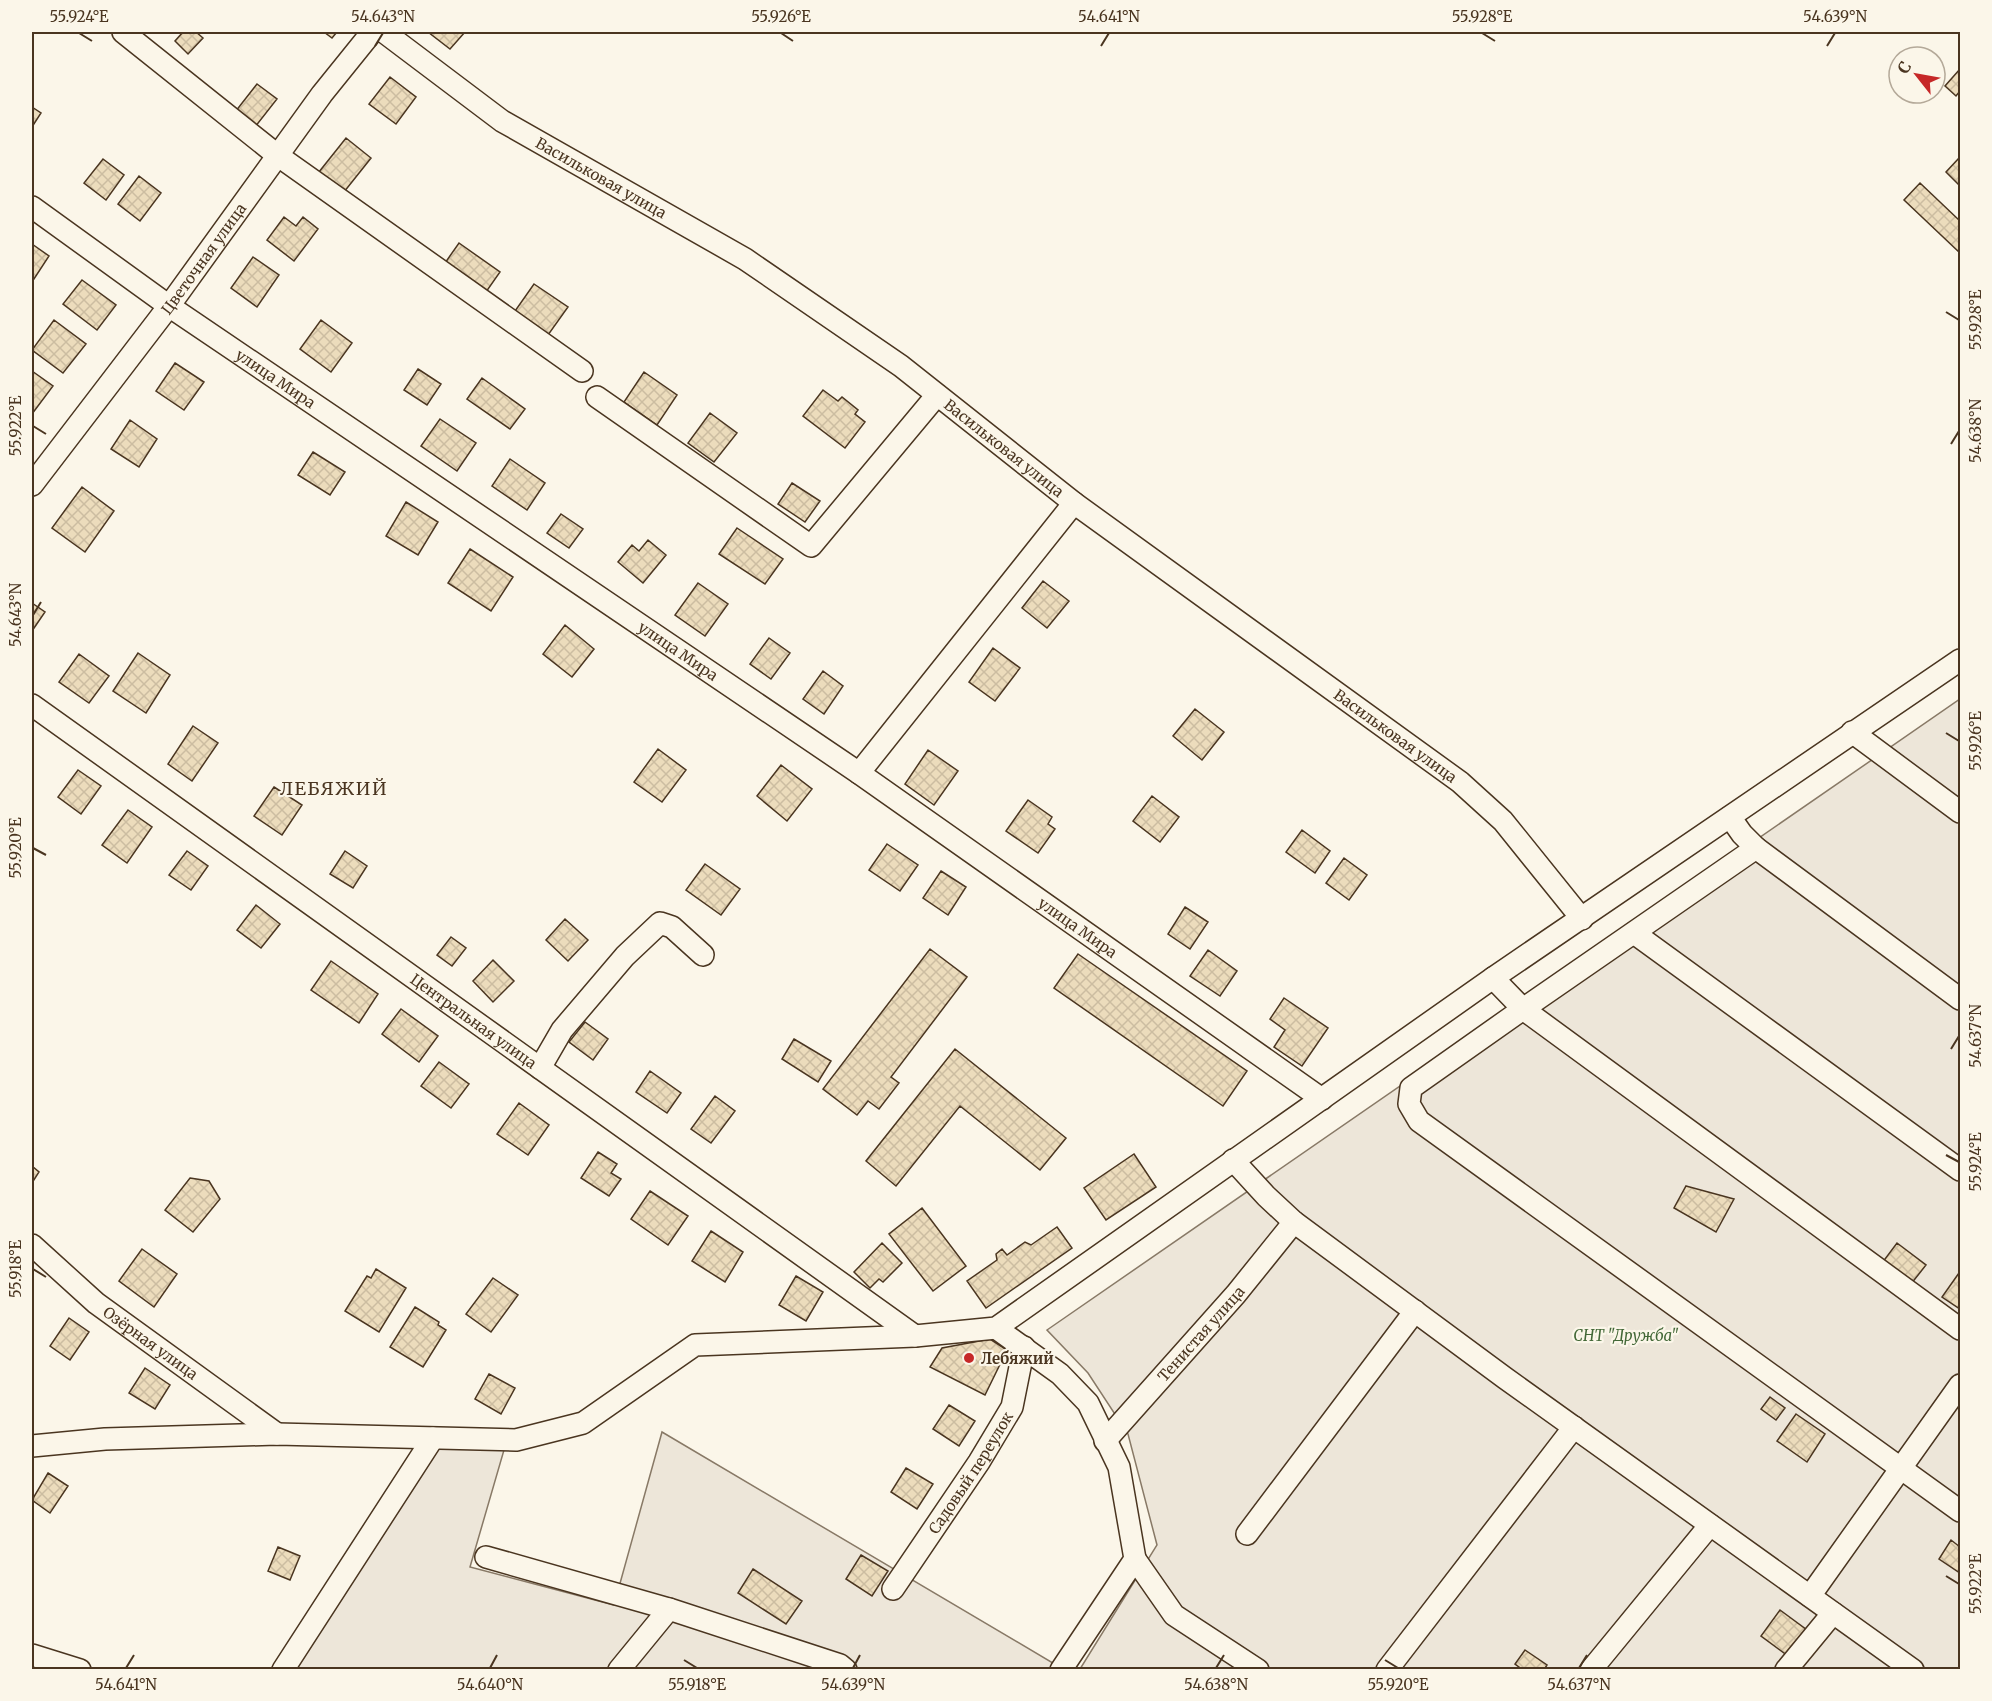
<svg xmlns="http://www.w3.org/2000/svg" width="1992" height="1701" font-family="Merriweather,serif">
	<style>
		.garden { fill: #ede6d9; stroke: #887966; stroke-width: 1.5 }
		.building { fill: url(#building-cross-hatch); stroke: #4a3520; stroke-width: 1.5 }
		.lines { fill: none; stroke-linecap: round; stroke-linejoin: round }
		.minor-casing { stroke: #4a3520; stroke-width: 24 }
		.minor { stroke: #fbf6e9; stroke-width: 21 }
		.ticks { fill: none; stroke: #4a3520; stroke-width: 2 }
		.poi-dot { fill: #c62828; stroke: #fbf6e9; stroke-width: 2 }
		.labels { text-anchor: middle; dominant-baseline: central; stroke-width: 4.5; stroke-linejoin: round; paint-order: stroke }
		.street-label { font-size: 15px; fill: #4a3520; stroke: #fbf6e9 }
		.park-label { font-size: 15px; font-style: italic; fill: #436837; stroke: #fbf6e9 }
		.poi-label { font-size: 15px; font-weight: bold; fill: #4a3520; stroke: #fbf6e9; text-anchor: start }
		.quarter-label { font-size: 18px; letter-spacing: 1.5px; fill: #4a3520; stroke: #fbf6e9 }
		.neatline { fill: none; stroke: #4a3520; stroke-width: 2 }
		.ticks-label { font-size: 15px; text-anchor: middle; fill: #4a3520 }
	</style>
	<defs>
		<pattern id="building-cross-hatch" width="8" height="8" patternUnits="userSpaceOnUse" patternTransform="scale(1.5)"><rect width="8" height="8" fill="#ecdcbc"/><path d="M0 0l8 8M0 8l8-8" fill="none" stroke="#ccbda1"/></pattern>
	</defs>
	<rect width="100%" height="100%" fill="#fbf6e9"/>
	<path class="garden" d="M1960,699v970h-880l77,-124 -29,-111 -40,-61 -41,-43z
		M662,1432l401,237 -778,1 143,-225 76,5 -34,117 144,38z"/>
	<path class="building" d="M183,32h13l7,6 -15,16 -13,-13z
		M324,32h13l-5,6z
		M428,32h37l-15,17z
		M1960,69v22l-4,5 -11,-10z
		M390,77l26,20 -20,27 -27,-20z
		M257,84l20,15 -22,28 -20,-15z
		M32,107l9,6 -9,14z
		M346,138l25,20 -27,34 -25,-20z
		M1960,157v29l-14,-14z
		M103,159l21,16 -18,25 -22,-17z
		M139,176l22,17 -21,28 -22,-17z
		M1920,183l40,38v32l-56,-53z
		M284,217l12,9 7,-9 15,12 -24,32 -27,-21z
		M459,243l41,29 -14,20 -41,-29z
		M32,244l17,12 -17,26z
		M253,257l26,18 -22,32 -26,-19z
		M82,280l34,25 -19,25 -34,-26z
		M534,284l34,23 -20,28 -33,-24z
		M54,320l32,24 -23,29 -31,-23z
		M321,320l31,23 -21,29 -31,-23z
		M175,363l29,19 -20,28 -28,-19z
		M418,369l23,15 -14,21 -23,-15z
		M32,371l21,15 -21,28z
		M644,372l33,23 -20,30 -33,-23z
		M482,378l43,31 -15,20 -43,-30z
		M823,390l15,11 4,-4 16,13 -3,4 10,8 -20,26 -42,-32z
		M710,413l27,20 -23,29 -26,-19z
		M440,419l36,24 -19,28 -36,-25z
		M130,420l27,19 -18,28 -28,-18z
		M313,452l32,20 -15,23 -32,-20z
		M510,459l35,24 -18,27 -35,-24z
		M792,483l28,18 -15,21 -27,-18z
		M82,487l32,24 -29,41 -33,-24z
		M406,502l32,20 -20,33 -32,-19z
		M561,514l22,15 -14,19 -22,-15z
		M737,528l46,31 -18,25 -46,-30z
		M648,540l18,15 -23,28 -25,-21 14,-17 7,6z
		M470,549l43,28 -22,34 -43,-28z
		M1043,581l26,20 -22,27 -25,-20z
		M698,583l30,21 -23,32 -30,-21z
		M32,603l13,9 -13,19z
		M565,625l29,24 -22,28 -29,-23z
		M769,638l21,15 -19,26 -21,-15z
		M993,648l27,20 -25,33 -26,-19z
		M138,653l32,22 -24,38 -33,-22z
		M79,654l30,22 -20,27 -30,-21z
		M823,671l20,15 -19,28 -21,-15z
		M1195,709l29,23 -22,28 -29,-24z
		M193,726l25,17 -26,38 -24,-17z
		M658,749l28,21 -24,32 -28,-20z
		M928,750l30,21 -24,34 -29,-21z
		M781,765l31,24 -25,32 -30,-25z
		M78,770l23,16 -20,28 -23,-17z
		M274,787l28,18 -20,30 -28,-19z
		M1152,796l27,21 -19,25 -27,-21z
		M1028,800l24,17 -4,7 7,5 -17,24 -32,-22z
		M128,810l24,17 -25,36 -25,-18z
		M1302,830l28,21 -15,22 -29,-21z
		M887,844l31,21 -18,26 -31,-21z
		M187,851l21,15 -17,24 -22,-15z
		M345,851l22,15 -14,22 -23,-14z
		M1344,858l23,17 -18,25 -23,-17z
		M705,864l35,25 -19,26 -35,-25z
		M941,871l25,16 -18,28 -25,-17z
		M256,905l24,19 -19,24 -24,-18z
		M1185,907l23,15 -18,27 -22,-15z
		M565,919l23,21 -20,21 -22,-21z
		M451,937l15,11 -14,18 -15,-11z
		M930,949l37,28 -76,100 8,6 -20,26 -11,-8 -11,14 -34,-26z
		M1208,950l29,21 -17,25 -30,-20z
		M1078,954l169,117 -24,35 -169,-118z
		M493,960l21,21 -21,21 -20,-21z
		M331,961l47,33 -19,29 -48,-33z
		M1284,998l44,30 -26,38 -28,-19 11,-17 -15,-11z
		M401,1009l37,27 -19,26 -37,-28z
		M585,1022l23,17 -15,21 -24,-18z
		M794,1039l37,22 -13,21 -36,-23z
		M955,1049l111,89 -26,32 -80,-64 -64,80 -30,-25z
		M439,1062l30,22 -18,24 -30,-22z
		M650,1071l31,22 -14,20 -31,-21z
		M715,1096l20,15 -24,32 -20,-14z
		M519,1103l30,22 -21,30 -31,-21z
		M598,1152l19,12 -6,9 10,6 -12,17 -28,-18z
		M1134,1154l22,33 -50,33 -22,-32z
		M32,1166l7,6 -7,11z
		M190,1178l19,3 11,18 -27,33 -28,-22z
		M1686,1186l48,13 -18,33 -42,-24z
		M650,1191l38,25 -20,29 -37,-26z
		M922,1208l44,58 -33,25 -44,-57z
		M1057,1227l15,21 -86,60 -19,-27 30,-21 -1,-6 6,-5 5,6 18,-13 6,3z
		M711,1231l32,21 -18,30 -33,-21z
		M882,1243l20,20 -19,19 -4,-3 -9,9 -16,-16z
		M1897,1243l29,22 -15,19 -29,-21z
		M142,1249l35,25 -23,33 -35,-26z
		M376,1269l30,19 -27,44 -34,-21 22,-35 4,2z
		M1959,1273l1,1v35l-18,-12z
		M796,1276l27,16 -17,29 -27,-16z
		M493,1278l25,17 -27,37 -25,-18z
		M415,1307l24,15 -1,3 8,5 -23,37 -33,-20z
		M69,1318l20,14 -19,28 -20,-14z
		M990,1339l17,11 -22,45 -55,-28 12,-19z
		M145,1368l25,17 -15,24 -26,-16z
		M489,1374l26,14 -14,26 -26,-15z
		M1770,1397l15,11 -9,12 -15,-11z
		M949,1405l26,16 -16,25 -26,-17z
		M1796,1414l29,20 -18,28 -30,-21z
		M906,1468l27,16 -16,25 -26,-17z
		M48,1473l20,13 -18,27 -18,-13z
		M1951,1540l9,7v26l-21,-14z
		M278,1547l22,9 -10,24 -22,-9z
		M861,1555l27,16 -16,25 -26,-17z
		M753,1569l49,32 -16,23 -48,-31z
		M1780,1610l27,20 -19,26 -27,-20z
		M1525,1650l22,15 -3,5h-21l-8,-6z"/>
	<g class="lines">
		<g class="minor-casing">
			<g id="minor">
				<path d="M123,32l154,123 305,216"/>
				<path id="s1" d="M384,32l118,89 243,138 156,107 173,137 386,279 43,39 79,98"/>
				<path id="s2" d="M32,207l137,99 690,467 463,326"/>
				<path d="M597,397l214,149 126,-151"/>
				<path id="s3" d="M32,485l137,-179 153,-212 50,-62"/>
				<path id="s4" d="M32,705l883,631"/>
				<path d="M1852,732l108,80"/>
				<path d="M859,773l215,-270"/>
				<path d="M1730,817l12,17 14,14"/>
				<path d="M1634,933l326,237"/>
				<path d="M1493,978l30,31 437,320"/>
				<path d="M1960,999l-204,-151 -233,161 -112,79 -2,16 10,17 541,390"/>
				<path d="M540,1068l22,-38 63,-74 35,-33 12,4 31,28"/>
				<path d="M1233,1160l33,36 28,26 211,156 408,292"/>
				<path id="s5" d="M32,1245l64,58 181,131"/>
				<path d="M996,1328l64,46 28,29 31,64 16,92 -74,111"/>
				<path id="s6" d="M1105,1441l131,-147 58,-72"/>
				<path d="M32,1446l73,-7 172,-5 239,6 67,-17 112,-78 220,-9 81,-8 497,-350 467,-318"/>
				<path d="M1247,1534l168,-223"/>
				<path d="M486,1557l183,52 171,56 6,5"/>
				<path d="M1135,1559l39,56 84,55"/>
				<path id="s7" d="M893,1589l86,-127 33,-55 12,-60"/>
				<path d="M1810,1596l150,-211"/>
				<path d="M32,1655l48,15"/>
				<path d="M283,1670l150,-232"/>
				<path d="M619,1670l50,-61"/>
				<path d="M1387,1670l187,-243"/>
				<path d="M1591,1670l119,-145"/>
				<path d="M1786,1670l47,-57"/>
			</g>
		</g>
		<use href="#minor" class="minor"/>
	</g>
	<path class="ticks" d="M79,33l13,8M781,33l12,8M1482,33l13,8M375,46l8,-13M1101,46l8,-13M1827,46l8,-13M1946,312l13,8M33,426l13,8M1951,444l8,-13M33,615l8,-13M1946,733l13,8M33,848l13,7M1951,1049l8,-13M1946,1155l13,7M33,1269l13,8M1946,1576l13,8M684,1660l13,8M1385,1660l13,8M126,1668l8,-13M490,1668l7,-13M853,1668l7,-13M1216,1668l8,-13M1579,1668l8,-13"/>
	<circle class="poi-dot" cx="969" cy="1358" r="6"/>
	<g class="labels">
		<g class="street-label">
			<text stroke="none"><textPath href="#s1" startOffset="262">Васильковая улица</textPath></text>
			<text stroke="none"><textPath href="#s3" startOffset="284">Цветочная улица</textPath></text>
			<text stroke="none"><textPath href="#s2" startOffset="298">улица Мира</textPath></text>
			<text stroke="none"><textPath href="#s1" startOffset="748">Васильковая улица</textPath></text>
			<text stroke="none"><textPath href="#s2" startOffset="784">улица Мира</textPath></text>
			<text stroke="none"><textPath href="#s1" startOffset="1234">Васильковая улица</textPath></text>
			<text stroke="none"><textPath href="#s2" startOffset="1270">улица Мира</textPath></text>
			<text stroke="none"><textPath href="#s4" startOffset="543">Центральная улица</textPath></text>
			<text stroke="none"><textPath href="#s6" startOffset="144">Тенистая улица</textPath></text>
			<text stroke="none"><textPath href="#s5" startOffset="154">Озёрная улица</textPath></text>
			<text stroke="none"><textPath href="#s7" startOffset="140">Садовый переулок</textPath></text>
		</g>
		<g class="park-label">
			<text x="1626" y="1335">СНТ "Дружба"</text>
		</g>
		<g class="poi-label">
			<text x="981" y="1358">Лебяжий</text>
		</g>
		<g class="quarter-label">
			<text x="334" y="788">ЛЕБЯЖИЙ</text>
		</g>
	</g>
	<rect width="1992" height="1701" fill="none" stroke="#fbf6e9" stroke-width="66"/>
	<g transform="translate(1917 75) rotate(301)"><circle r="28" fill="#fbf6e9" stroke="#b4a999" stroke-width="1.5"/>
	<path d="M0-4.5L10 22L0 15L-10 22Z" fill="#c62828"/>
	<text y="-9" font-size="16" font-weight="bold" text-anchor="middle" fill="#4a3520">С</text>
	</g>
	<rect x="33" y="33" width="1926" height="1635" class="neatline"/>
	<g class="ticks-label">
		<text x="79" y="22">55.924°E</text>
		<text x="383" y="22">54.643°N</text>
		<text x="781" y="22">55.926°E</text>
		<text x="1109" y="22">54.641°N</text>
		<text x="1482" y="22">55.928°E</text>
		<text x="1835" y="22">54.639°N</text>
		<text transform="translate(1976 320) rotate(-90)" y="5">55.928°E</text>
		<text transform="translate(16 426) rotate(-90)" y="5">55.922°E</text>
		<text transform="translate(1976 431) rotate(-90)" y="5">54.638°N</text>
		<text transform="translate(16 615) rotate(-90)" y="5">54.643°N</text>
		<text transform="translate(1976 741) rotate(-90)" y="5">55.926°E</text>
		<text transform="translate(16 848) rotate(-90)" y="5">55.920°E</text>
		<text transform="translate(1976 1036) rotate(-90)" y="5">54.637°N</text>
		<text transform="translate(1976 1162) rotate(-90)" y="5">55.924°E</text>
		<text transform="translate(16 1269) rotate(-90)" y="5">55.918°E</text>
		<text transform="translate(1976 1584) rotate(-90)" y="5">55.922°E</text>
		<text x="126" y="1690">54.641°N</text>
		<text x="490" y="1690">54.640°N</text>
		<text x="697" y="1690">55.918°E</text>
		<text x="853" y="1690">54.639°N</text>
		<text x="1216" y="1690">54.638°N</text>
		<text x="1398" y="1690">55.920°E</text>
		<text x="1579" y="1690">54.637°N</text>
	</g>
</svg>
